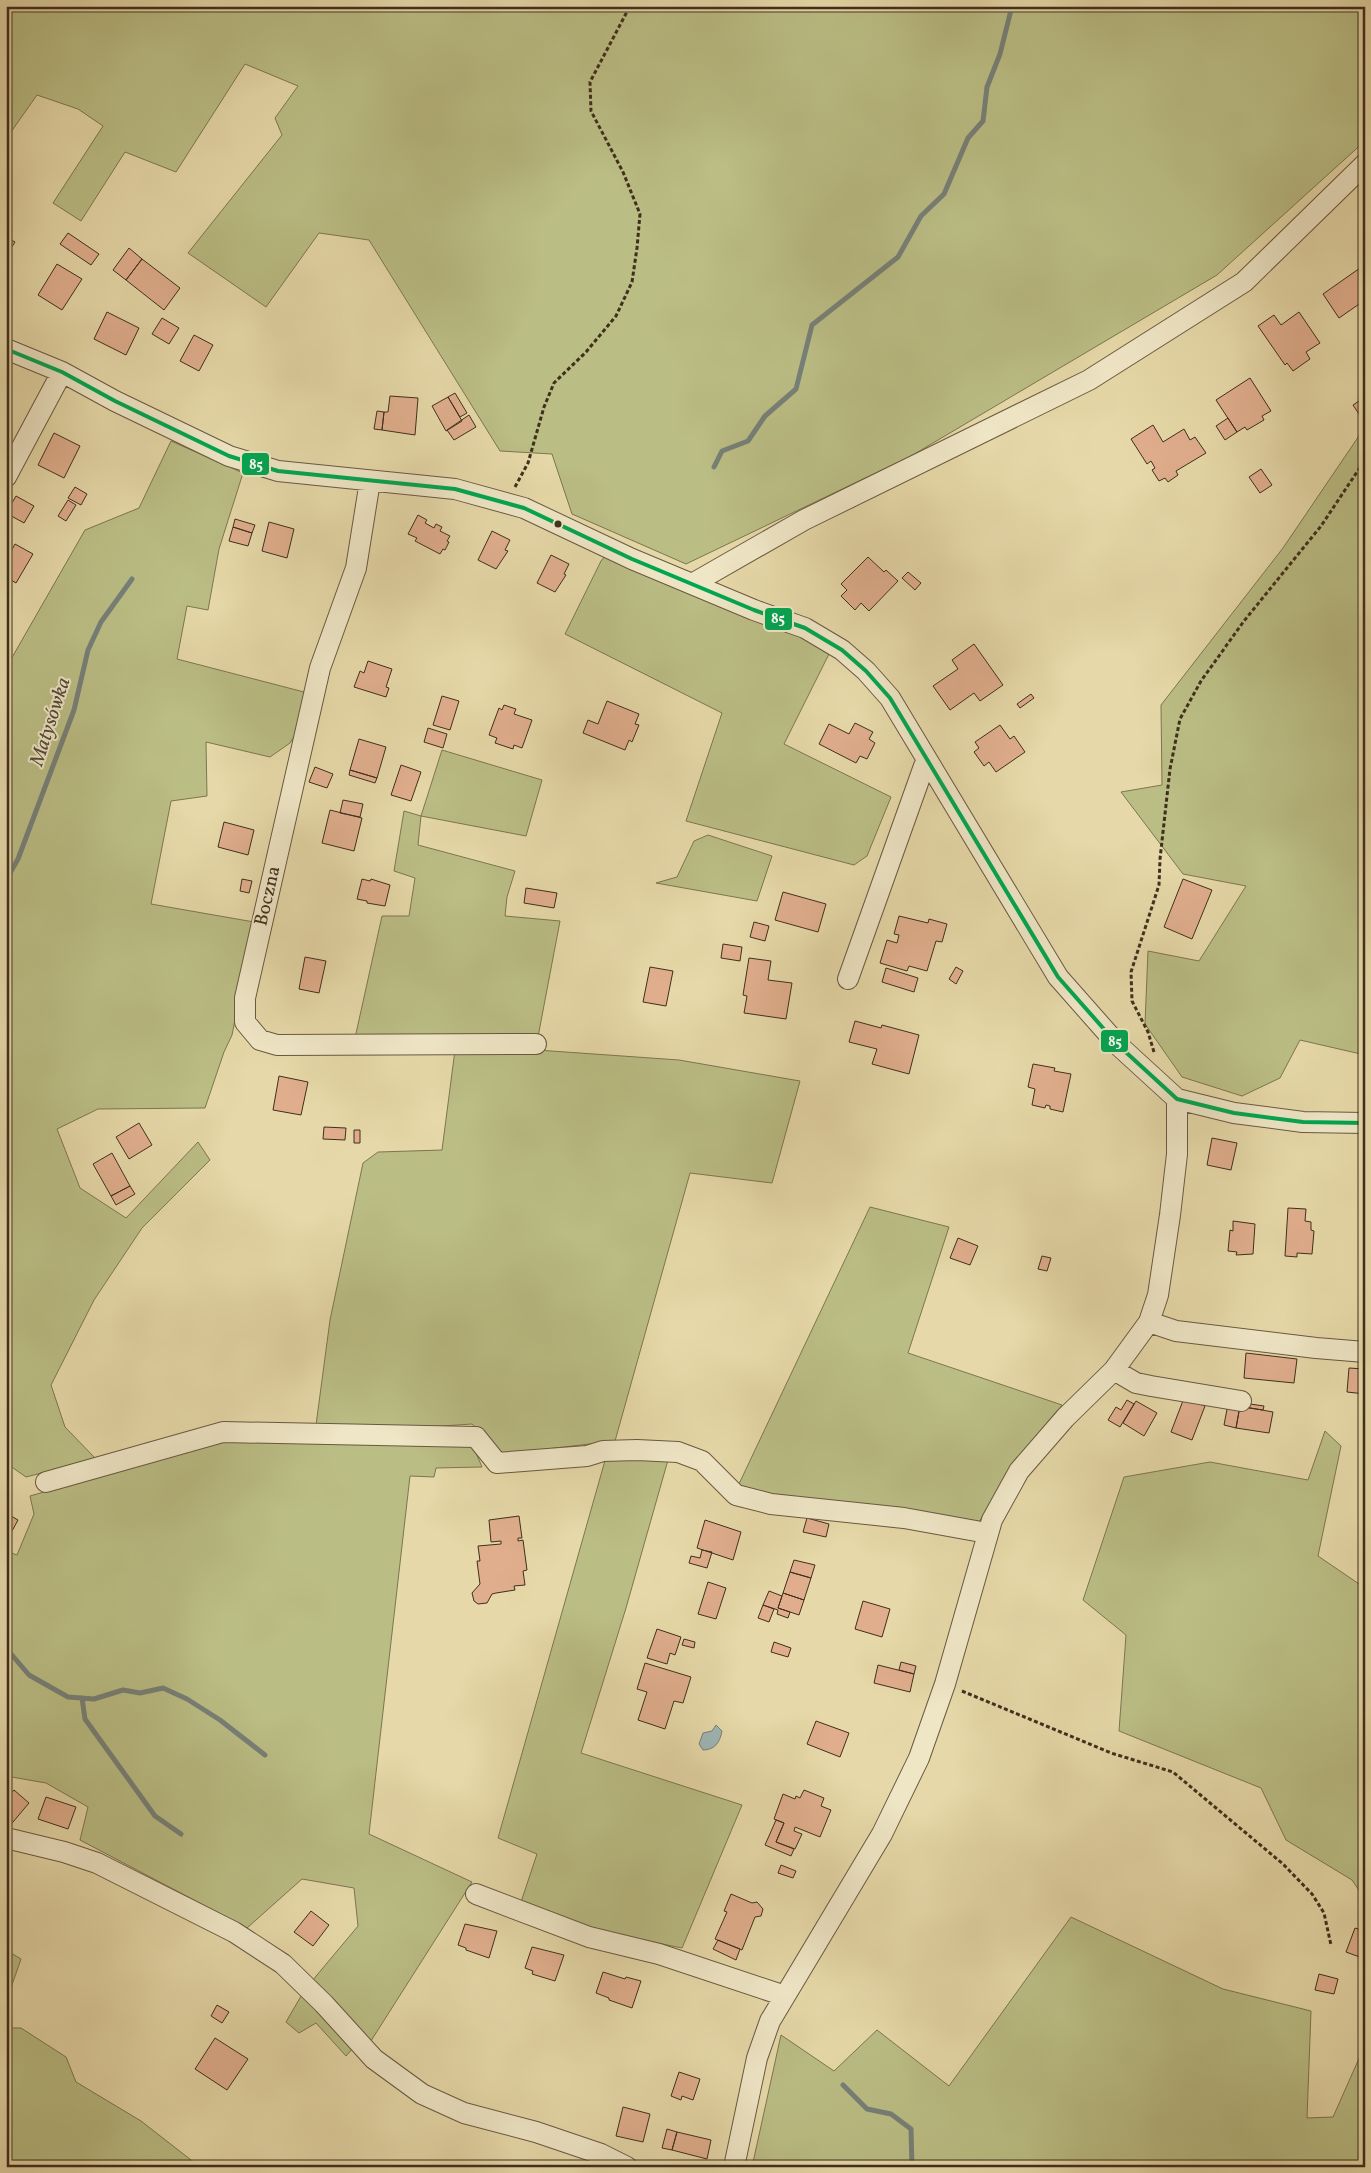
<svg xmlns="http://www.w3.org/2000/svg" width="1371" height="2173" font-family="Vollkorn,serif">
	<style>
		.green { fill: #babd84; stroke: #7c7650 }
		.water { fill: #9db6b5; stroke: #778078 }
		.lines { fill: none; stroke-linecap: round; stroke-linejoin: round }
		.stream { stroke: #778078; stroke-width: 5 }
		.building { fill: #e0ae8d; stroke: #3f2f1d }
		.minor-casing { stroke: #695940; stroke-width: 22 }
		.path { stroke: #3f2f1d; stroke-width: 3; stroke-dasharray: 4 2.5; stroke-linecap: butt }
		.minor { stroke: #efe6c6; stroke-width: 20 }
		.bus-1-casing { stroke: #efe6c6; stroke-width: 8 }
		.bus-1 { stroke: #00a651; stroke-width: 4 }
		.bus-dot { fill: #3f2f1d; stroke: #efe6c6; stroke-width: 2 }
		.labels { text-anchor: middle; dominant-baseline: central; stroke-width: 4; stroke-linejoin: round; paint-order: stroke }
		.street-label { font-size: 19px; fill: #3f2f1d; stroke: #efe6c6 }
		.water-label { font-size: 20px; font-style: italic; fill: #524a3b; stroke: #efe6c6 }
		.line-badge { stroke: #efe6c6; stroke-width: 2 }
		.badge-label { font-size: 14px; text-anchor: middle; font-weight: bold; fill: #fff }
	</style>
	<rect width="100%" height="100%" fill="#e6d8a8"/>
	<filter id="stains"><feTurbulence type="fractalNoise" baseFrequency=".004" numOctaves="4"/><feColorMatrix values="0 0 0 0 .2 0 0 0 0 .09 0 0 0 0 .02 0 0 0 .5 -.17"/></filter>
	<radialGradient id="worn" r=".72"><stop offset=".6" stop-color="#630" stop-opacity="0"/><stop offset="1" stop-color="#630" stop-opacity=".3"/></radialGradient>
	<path class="green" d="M6,6h1359v135l-148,134 -306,181 -225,108 -114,-50 -20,-60 -52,-3 -131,-211 -50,-7 -53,74 -78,-54 94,-118 -7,-17 23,-32 -53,-22 -69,108 -51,-20 -44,69 -28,-18 50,-77 -25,-17 -41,-14 -31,44z
		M1365,427v628l-65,-15 -20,38 -38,18 -60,-19 -37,-53 3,-73 51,10 47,-75 -63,-12 -62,-82 41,-7 -1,-80 122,-157z
		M171,441l72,32 -24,76 -11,61 -21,-4 -10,53 127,33 -6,38 -8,13 -20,14 -64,-15 1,54 -36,5 -20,103 103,18 -22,113 -8,17 -19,56 -107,1 -41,20 23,59 46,30 72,-76 12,18 -68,68 -48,72 -43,85 14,42 31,32 -70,18 -20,-14v-795l79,-138 54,-22z
		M606,555l95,44 108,38 21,15 -46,92 107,53 -24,59 -13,9 -168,-44 36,-108 -157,-79 36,-73z
		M442,750l100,30 -16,56 -105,-20 -3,29 97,26 -8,26 -2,19 55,5 -22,116 -183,1 27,-122h27l6,-38 -21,-7 10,-60 17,5z
		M708,835l64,21 -15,45 -101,-18 21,-6 17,-36z
		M455,1050h82l142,10 121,21 -28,102 -82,-10 -75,268 -111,13 -32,-30 -45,3 -111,-2 14,-105 33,-157 15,-11 64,-2z
		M870,1207l79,20 -41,126 154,52 -47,56 -36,61 -176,-20 -65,-16z
		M1325,1431l16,15 -23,110 47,32v311l-13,-19 -66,-40 -25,-52 -142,-57 7,-96 -43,-35 41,-123 86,-15 98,18z
		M221,1442l252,4 9,21 -46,1 -2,9 -24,-1 -41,358 103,48 -103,162 -57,-63 46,-55 -4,-38 -52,-9 -55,49 -167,-88 8,-33 -42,-24 -40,-7v-225l11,4 17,-41 -4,-18z
		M606,1457l62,3 -42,148 -45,145 161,52 -60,143 -89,-18 -72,-28 16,-48 -39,-16z
		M1071,1917l152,72 88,22 -4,107 26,-1 32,-72v122h-613l29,-132 53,36 43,-41 72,56z
		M6,1950l15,9 -15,43z
		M304,1991l51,55 -9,10 -30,-33 -17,10 -13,-11z
		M6,2023l6,5h9l45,29 10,25 65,39 59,46h-194z"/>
	<path class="water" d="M716,1725l6,6c-2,11 -7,19 -19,19l-4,-6 4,-11 9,-2z"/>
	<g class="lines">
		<path class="stream" d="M714,467l8,-16 26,-10 17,-25 31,-27 16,-64 86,-68 23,-41 23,-22 24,-56 15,-17 4,-34 13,-33 12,-48
			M6,880l12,-21 56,-149 14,-60 13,-28 31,-43
			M6,1648l23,27 39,22 26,2 29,-9 17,3 23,-5 24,11 33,21 45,35
			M82,1698l3,21 70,97 26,18
			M1362,1716l3,2
			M843,2085l24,24 24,5 20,15 1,38"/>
	</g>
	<path class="building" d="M68,233l31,21 -8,11 -31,-21z
		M6,237l9,5 -7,11 -2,-1z
		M129,248l13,11 -16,21 -13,-10z
		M142,259l38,29 -16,22 -38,-30z
		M57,264l25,15 -20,31 -24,-15z
		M1360,268l5,7v25l-26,18 -16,-24z
		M107,312l32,16 -13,27 -32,-16z
		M1299,312l21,31 -14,9 4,7 -17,12 -6,-8 -2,2 -27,-39 16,-11 7,10z
		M162,318l17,10 -10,16 -17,-10z
		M194,335l19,10 -14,26 -19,-10z
		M1250,378l21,33 -9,5 2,4 -17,10 -2,-3 -8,5 -21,-32z
		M455,393l12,20 -7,4 -12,-20z
		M390,396l28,2 -3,37 -33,-5 2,-18h4z
		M448,397l14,24 -16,10 -14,-25z
		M1365,397v13l-6,4 -6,-9z
		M377,411l7,1 -2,18 -8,-1z
		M469,415l7,12 -22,13 -7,-10z
		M1228,418l9,14 -12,8 -9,-14z
		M1153,425l10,17 21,-13 6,11 5,-3 11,16 -30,18 2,4 -10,7 -3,-4 -6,3 -7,-11 3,-2 -4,-7 -4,3 -16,-25z
		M54,433l26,13 -16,32 -26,-13z
		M1261,469l11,16 -12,8 -11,-16z
		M75,487l12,7 -6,11 -13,-7z
		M16,496l18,10 -10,17 -18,-10z
		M68,500l8,5 -10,16 -8,-5z
		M418,515l9,5 -2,3 9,5 2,-4 6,3 -2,4 10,5 -3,5 2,1 -4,8 -2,-1 -3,5 -25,-13 2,-3 -9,-4z
		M235,519l20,6 -3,8 -19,-6z
		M269,522l25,7 -7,29 -25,-7z
		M233,527l19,6 -4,13 -19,-5z
		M492,531l18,9 -5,10 3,1 -12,18 -18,-9z
		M15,544l18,10 -17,29 -10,-6v-17z
		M551,555l18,9 -5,10 2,1 -11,17 -18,-9z
		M868,557l16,15 2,-2 12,11 -29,30 -8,-8 -6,7 -14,-14 6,-6 -6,-6z
		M908,572l13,11 -6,7 -13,-12z
		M974,644l29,41 -23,16 -6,-8 -24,17 -17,-24 25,-17 -6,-9z
		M368,661l24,8 -6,18 3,1 -3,9 -32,-10 6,-16 4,2z
		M1031,694l3,4 -14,10 -3,-4z
		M442,696l17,5 -9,29 -17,-5z
		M607,701l32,13 -4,10 4,1 -7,17 -3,-2 -4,10 -42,-17 5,-13 10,4z
		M504,705l12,4 -2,5 18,6 -10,28 -8,-3 -1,4 -18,-6 2,-5 -8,-3 10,-27 3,2z
		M855,723l18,9 -4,7 6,4 -8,16 -7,-3 -4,7 -37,-19 10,-20 20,10z
		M1000,725l10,14 4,-3 11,16 -29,20 -7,-10 -5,4 -10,-14 5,-4 -4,-6z
		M428,728l19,6 -4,14 -19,-6z
		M359,739l27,8 -9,31 -27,-8z
		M401,765l20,7 -10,29 -20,-6z
		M315,767l18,7 -6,14 -18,-6z
		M350,770l27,8 -2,5 -26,-8z
		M343,800l20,4 -3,13 -20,-4z
		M330,810l32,8 -8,33 -32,-8z
		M224,822l30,8 -6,25 -30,-8z
		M242,879l10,2 -3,12 -9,-2z
		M362,879l8,2 1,-2 19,6 -5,21 -18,-3v-2l-10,-2z
		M1183,879l29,11 -20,49 -28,-12z
		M526,888l31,5 -3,15 -30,-5z
		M783,892l43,12 -8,28 -43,-12z
		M899,916l29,7 1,-4 18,5 -5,18 -6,-1 -9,30 -18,-5 -2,5 -27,-8 7,-23 10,3 2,-8 -5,-1z
		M754,922l15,4 -4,15 -15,-4z
		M723,944l19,3 -2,14 -19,-3z
		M305,957l21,4 -7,32 -20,-4z
		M749,958l22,3 -3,19 24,3 -6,36 -42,-6 3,-17 -4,-1z
		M650,967l23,4 -7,35 -23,-4z
		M956,967l7,4 -7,13 -7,-5z
		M886,968l32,10 -4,14 -32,-10z
		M855,1021l26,7 1,-3 37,10 -10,39 -37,-10 5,-15 -28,-7z
		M1033,1064l22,4 -1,3 17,3 -8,38 -13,-3v-3l-4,-1 -1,3 -13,-3 3,-16 -7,-2z
		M279,1076l29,6 -7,33 -28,-5z
		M139,1123l13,22 -23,14 -13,-22z
		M324,1127l22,1 -1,12 -22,-1z
		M354,1130h6v13h-6z
		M1212,1138l25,5 -6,27 -24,-5z
		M112,1153l18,33 -19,10 -18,-32z
		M130,1186l5,8 -19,11 -5,-9z
		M1288,1208l18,1 -1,12 6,1v8l3,1 -2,23 -15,-1v4l-12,-1z
		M1233,1221l22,3 -2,30 -17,1 1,-3 -9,-1 2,-21 3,1z
		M958,1238l20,8 -8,19 -20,-7z
		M1042,1256l9,2 -4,13 -9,-2z
		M1246,1353l51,6 -3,24 -50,-5z
		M1349,1368l16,1v25l-18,-2z
		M1184,1398l21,8 -13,34 -21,-8z
		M1127,1400l7,4 -14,23 -12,-7 8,-13 5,3z
		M1136,1401l21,12 -13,23 -21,-13z
		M1228,1404l12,2 -4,22 -12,-3z
		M1250,1404l14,2 -1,4 -14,-2z
		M1240,1406l33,6 -4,21 -33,-5z
		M6,1513l12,7 -12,22z
		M519,1516l3,22h-4v3l5,-1 4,30 -4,1 2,14 -11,1 1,4 -19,3 -4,1 -5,9 -9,1 -4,-3 -2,-8 8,-9 -3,-23h3l-2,-15 23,-2v-3l-10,1 -2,-22z
		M807,1518l22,6 -3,13 -23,-5z
		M705,1520l36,12 -8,28 -36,-12z
		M702,1550l10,2 -5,16 -18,-5 2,-7 9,2z
		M794,1560l21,5 -4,13 -21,-6z
		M790,1572l21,6 -7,22 -21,-7z
		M708,1582l18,6 -10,31 -18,-5z
		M769,1591l13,5 -4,12 12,4 -2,6 -11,-4 1,-4 -15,-5z
		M783,1593l21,7 -5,15 -21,-7z
		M863,1601l27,8 -8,28 -27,-8z
		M763,1605l11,4 -5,13 -11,-4z
		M657,1629l24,8 -6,18 -5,-2 -3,11 -20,-6z
		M684,1639l11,3 -1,6 -12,-3z
		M774,1642l17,6 -3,9 -17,-5z
		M901,1662l15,4 -2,8 -15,-4z
		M645,1663l46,14 -8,26 -9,-2 -9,28 -27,-9 9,-28 -10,-3z
		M878,1665l36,9 -4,18 -36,-9z
		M816,1721l33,12 -9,24 -33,-13z
		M14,1790l15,13 -21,25 -2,-2v-27z
		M804,1790l20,8 -3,8 10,4 -11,27 -25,-10 -1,4 8,3 -7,15 -19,-7 8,-19 -10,-4 9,-25 12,5 1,-3 4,2z
		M46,1797l30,10 -8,22 -30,-10z
		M776,1820l8,3 -8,19 18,7 -3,7 -26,-11z
		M781,1865l15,6 -3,7 -15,-5z
		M731,1894l21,9 5,-1 6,7 -2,7 -6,1 -13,33 -27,-11 12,-27 -3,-1z
		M311,1911l18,14 -16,21 -19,-14z
		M465,1924l32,7 -8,27 -23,-8v-2l-8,-3z
		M1355,1928l10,3v28l-19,-7z
		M718,1940l22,9 -4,11 -23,-11z
		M532,1947l32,8 -9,26 -23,-7 1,-3 -8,-3z
		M603,1972l22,7 1,-2 15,4 -9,27 -23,-8v-2l-13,-5z
		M1319,1974l19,5 -4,15 -19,-4z
		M217,2005l12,7 -7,11 -11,-7z
		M215,2038l33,21 -21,31 -32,-21z
		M679,2072l21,7 -7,21 -11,-4 -1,4 -10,-4z
		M623,2107l27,7 -7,28 -27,-6z
		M667,2129l10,3 -5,18 -10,-2z
		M677,2132l34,8 -4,19 -35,-9z"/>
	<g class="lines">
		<g class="minor-casing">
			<path id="minor" d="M6,349l56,23 53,29 114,55 49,15 177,18 69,19 108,51 122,51 51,18 37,22 24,21 24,27 168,279 60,68 59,54 57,14 69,9 62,1
				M6,477l56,-105
				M370,481l-14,87 -36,100 -75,330v24l15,18 17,5 259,-1
				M692,584l112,-64 285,-140 155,-98 121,-118
				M848,979l76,-213 4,-5
				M1149,1322l27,9 140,17 49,4
				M1114,1370l22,13 15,3 90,15
				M46,1482l177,-50 253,5 21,26 90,-7 16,-5 34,-1 41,2 24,9 34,34 35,9 133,14 83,15
				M6,1838l58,14 33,11 137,69 49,32 41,40 50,55 48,35 42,19 72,19 65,22 26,13
				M476,1894l113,43 70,17 126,42
				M734,2167l23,-109 13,-37 112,-187 37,-76 26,-74 47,-164 27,-49 46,-53 49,-48 35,-48 9,-27 12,-80 7,-61v-55"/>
		</g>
		<path class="path" d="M515,487l13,-24 16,-56 10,-24 32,-31 30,-36 16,-34 5,-34 3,-34 -17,-42 -32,-61 -1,-29 40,-76
			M1154,1052l-6,-20 -16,-31 -1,-29 28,-87 1,-26 10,-90 10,-50 21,-38 43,-60 77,-95 44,-66
			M962,1691l149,62 62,19 110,92 29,30 12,19 7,32"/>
		<use href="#minor" class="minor"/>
		<g class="bus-1-casing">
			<path id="bus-1" d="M6,349l56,23 53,29 114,55 49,15 177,18 69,19 108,51 122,51 51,18 37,22 24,21 24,27 168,279 60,68 59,54 57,14 69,9 62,1"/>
		</g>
		<use href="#bus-1" class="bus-1"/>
	</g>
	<circle class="bus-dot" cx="558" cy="524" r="4.5"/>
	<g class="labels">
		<g class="street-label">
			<text transform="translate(268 896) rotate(-77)">Boczna</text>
		</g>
		<g class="water-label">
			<text transform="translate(51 722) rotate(-72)">Matysówka</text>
		</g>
	</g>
	<g class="line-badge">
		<rect x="241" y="452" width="29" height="24" rx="5" fill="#00a651"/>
		<rect x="764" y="607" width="29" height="24" rx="5" fill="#00a651"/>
		<rect x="1100" y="1029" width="29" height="24" rx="5" fill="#00a651"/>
	</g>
	<g class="badge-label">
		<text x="256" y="469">85</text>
		<text x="778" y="623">85</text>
		<text x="1115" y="1046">85</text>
	</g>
	<rect width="1371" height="2173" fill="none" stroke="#e6d8a8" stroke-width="25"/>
	<rect x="8" y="8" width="1356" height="2158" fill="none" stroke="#3f2f1d" stroke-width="2.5"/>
	<rect x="12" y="12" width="1346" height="2148" fill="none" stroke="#3f2f1d"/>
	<rect width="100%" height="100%" filter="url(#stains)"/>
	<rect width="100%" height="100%" fill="url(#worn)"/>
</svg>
